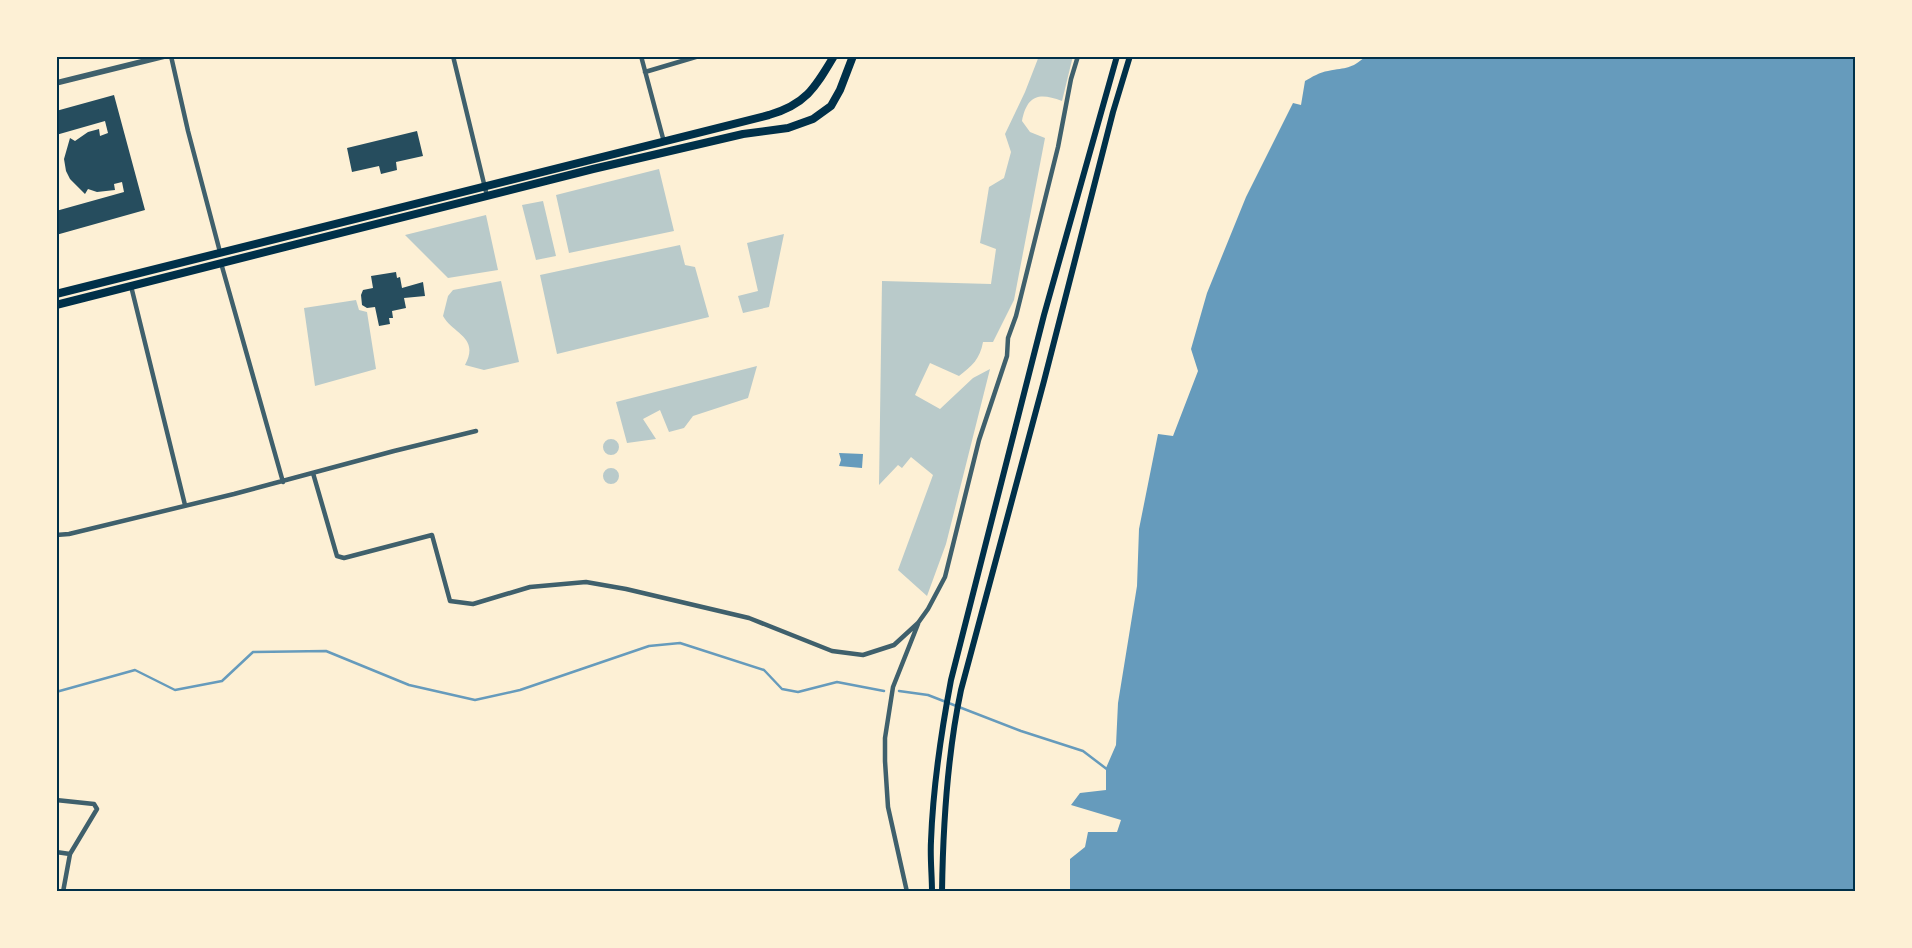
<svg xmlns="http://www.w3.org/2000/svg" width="1912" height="948" font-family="Arial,sans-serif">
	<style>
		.green { fill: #b9caca }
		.water { fill: #669bbc }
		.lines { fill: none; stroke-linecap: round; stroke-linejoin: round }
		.stream { stroke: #669bbc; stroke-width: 2.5 }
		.building { fill: #264d5e }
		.minor { stroke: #3f606c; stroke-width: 4.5 }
		.tertiary { stroke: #3f606c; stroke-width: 5.5 }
		.secondary { stroke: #003049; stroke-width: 6 }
		.primary { stroke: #003049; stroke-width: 8 }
		.neatline { fill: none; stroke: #003049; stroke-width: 2 }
	</style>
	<rect width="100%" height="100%" fill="#fdf0d5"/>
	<path class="green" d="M1039,56h34l-11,45c-24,-9 -35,-5 -40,20l8,11 15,6 -31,162 -21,42h-10c-3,17 -11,24 -24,34l-29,-13 -15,32 25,14 33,-31 17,-9 -44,175 -19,52 -29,-26 35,-95 -22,-18 -9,11 -4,-3 -19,20 3,-204 109,3 5,-35 -16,-6 9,-56 15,-9 7,-26 -6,-18 20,-42z
		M659,169l15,62 -105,22 -13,-58z
		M543,201l13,55 -20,4 -14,-55z
		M486,215l12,55 -50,8 -43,-43z
		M784,234l-15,73 -26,6 -5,-17 20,-5 -11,-48z
		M680,245l5,20 10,2 14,50 -152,37 -17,-79z
		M501,281l18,81 -35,8 -19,-5c15,-28 -12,-31 -22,-49l5,-20 5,-6z
		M356,300l3,10 8,2 9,57 -61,17 -11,-78z
		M757,366l-9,32 -55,18 -9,12 -15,4 -9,-22 -17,9 13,20 -29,4 -11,-41z
		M603 447a8 8 0 1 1 16 0a8 8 0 1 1-16 0Z
		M603 476a8 8 0 1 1 16 0a8 8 0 1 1-16 0Z"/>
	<path class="water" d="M1366,56h490v836h-786v-33l15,-12 3,-15h29l4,-12 -50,-15 9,-12 26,-3v-22l10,-23 2,-42 19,-117 2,-57 19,-95 15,2 25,-65 -7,-22 16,-56 39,-96 47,-94 8,2 4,-24c7,-4 15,-9 23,-10 19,-4 22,-1 38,-15z
		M839,453l24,1 -1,14 -23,-2 2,-6z"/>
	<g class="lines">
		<path class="stream" d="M899,691l29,4 93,36 62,20 25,19
			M56,692l79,-22 40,20 47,-9 31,-29 73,-1 83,34 66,15 45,-10 129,-44 31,-3 84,27 18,19 16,3 39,-10 47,9"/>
	</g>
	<path class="building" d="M114,95l31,115 -89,25v-24l68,-19 -2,-10 -8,2 1,6 -18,2 -9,-3 -3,5 -15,-15 -4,-8 -2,-12 6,-21 5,3 13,-9 11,-3 1,7 8,-3 -3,-12 -49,14v-24z
		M417,131l6,25 -27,6 1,8 -16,4 -2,-8 -27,6 -5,-24z
		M396,272l1,6 3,-1 2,11 21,-6 2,14 -21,2 2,10 -14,3 1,7h-4l1,6 -11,2 -4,-19 -8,1 -5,-3 -1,-10 2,-5 10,-2 -2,-12z"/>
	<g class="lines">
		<path class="minor" d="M171,56l17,75 32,121
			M453,56l34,140
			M641,56l23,86
			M645,72l54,-16
			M221,263l62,219
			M131,286l54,219
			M313,473l24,83 7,2 88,-23 18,66 23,3 57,-17 56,-5 40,7 123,29 83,33 31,4 31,-10 24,-22 10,-14 17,-32 34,-137 28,-84 1,-18 8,-22 42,-169 13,-68 7,-23
			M56,535l13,-1 165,-40 160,-43 82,-20
			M56,800l38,4 3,5 -27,45 -7,38
			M56,852l14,2
			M907,892l-19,-85 -3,-46v-23l8,-51 25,-63"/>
		<path class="tertiary" d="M56,83l109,-27"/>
		<path class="secondary" d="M932,892c0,-17 -2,-34 -1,-51 2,-54 10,-108 20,-161l93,-365 73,-259
			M942,892c1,-68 5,-136 19,-202l83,-309 69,-269 17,-56"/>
		<path class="primary" d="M56,294l713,-179c37,-11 46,-27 65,-59
			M56,305l537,-136 150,-35 45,-6 25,-9 18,-13 9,-16 13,-34"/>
	</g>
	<rect width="1912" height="948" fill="none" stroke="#fdf0d5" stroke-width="115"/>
	<rect x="58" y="58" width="1796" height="832" class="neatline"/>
</svg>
